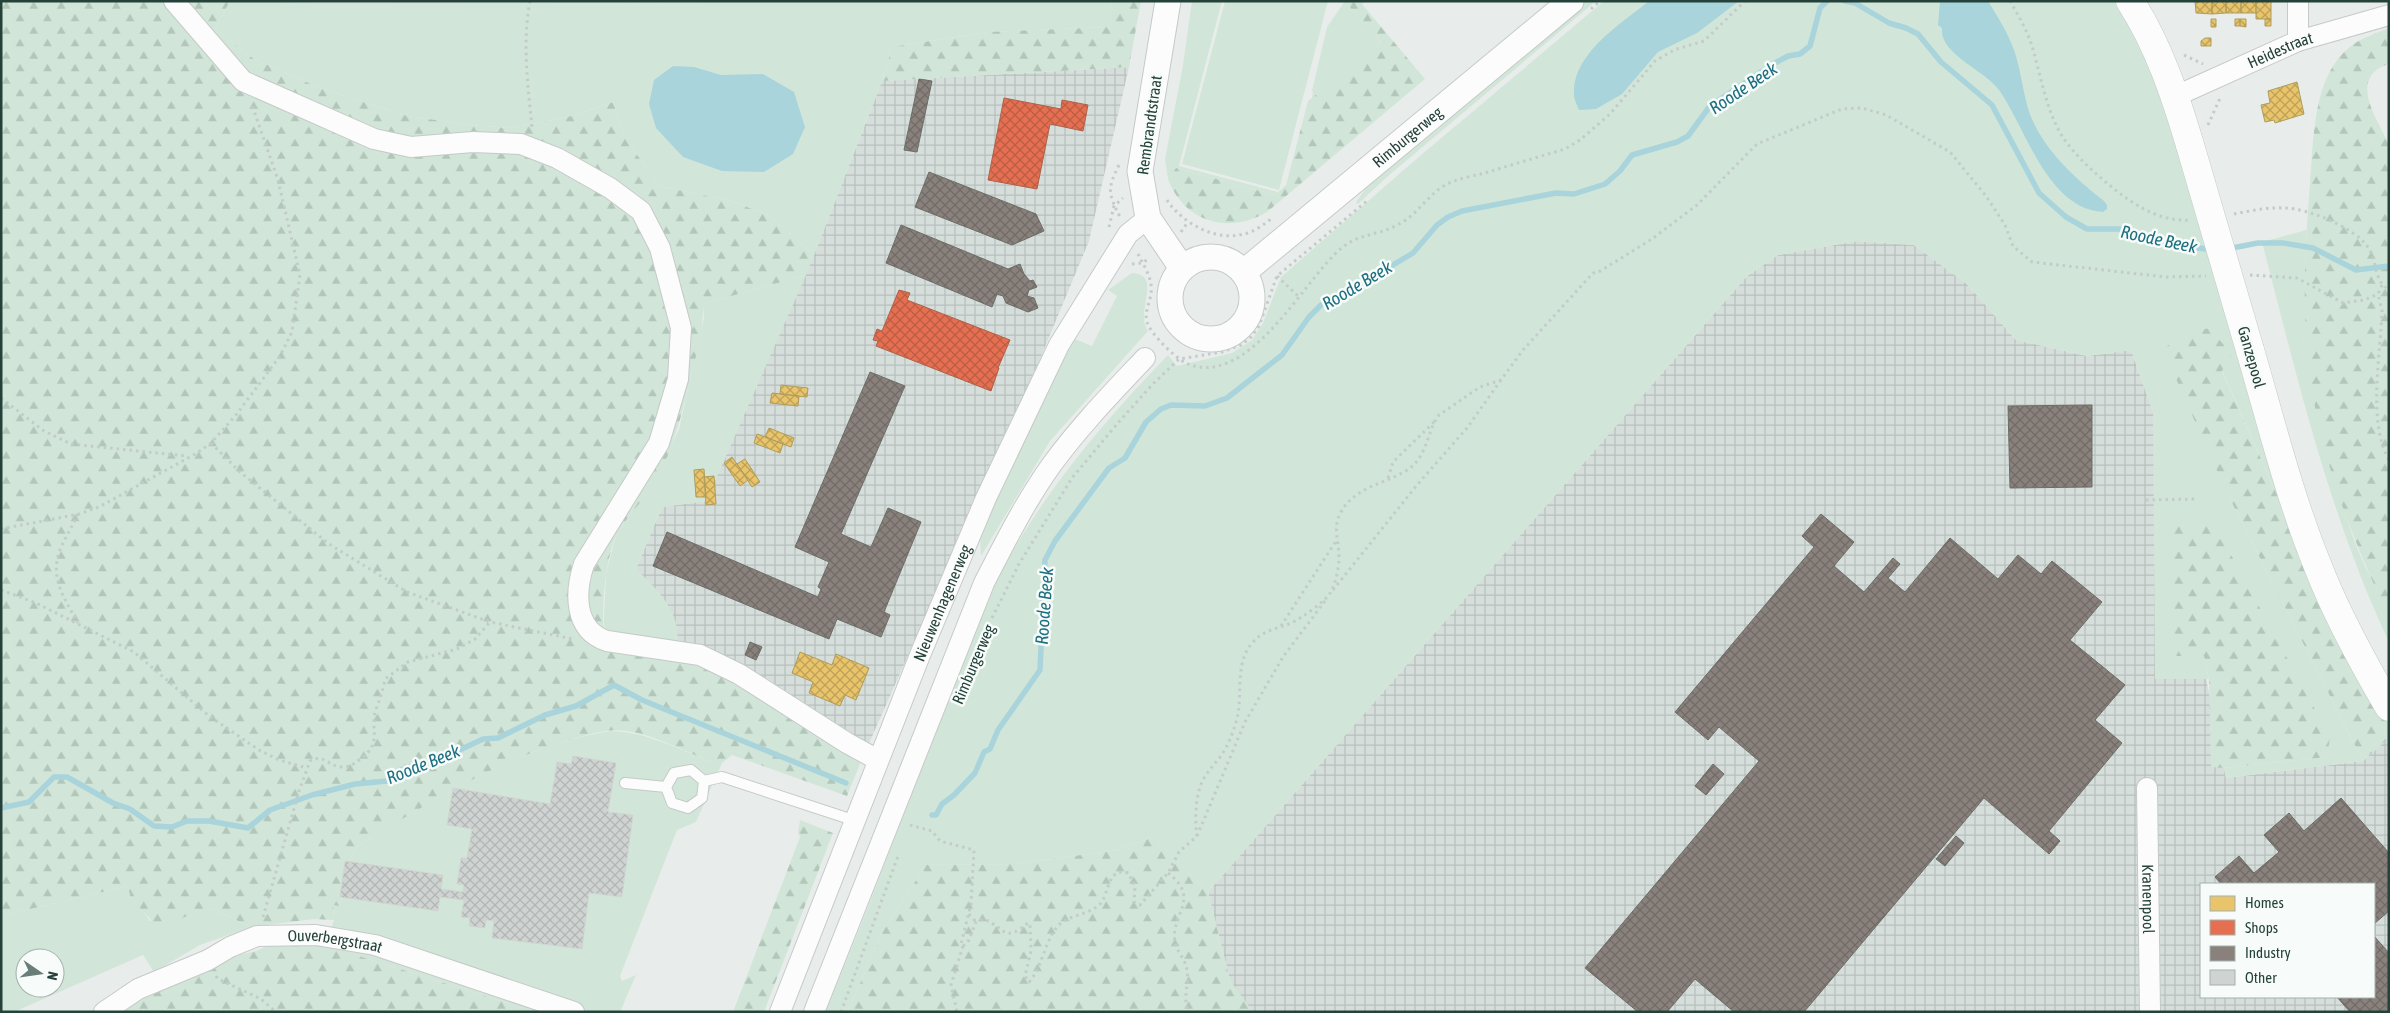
<svg xmlns="http://www.w3.org/2000/svg" width="2390" height="1013" font-family="'Asap Condensed',sans-serif">
	<style>
		.industrial { fill: url(#industrial-grid); fill-rule: evenodd }
		.grass { fill: #d1e6d8; fill-rule: evenodd }
		.forest { fill: url(#forest-firs) }
		.water { fill: #a9d4db }
		.homes { fill: url(#homes-cross-hatch); stroke: #ae9d5c }
		.shops { fill: url(#shops-cross-hatch); stroke: #ac624a }
		.industry { fill: url(#industry-cross-hatch); stroke: #6b6e68 }
		.lines { fill: none; stroke-linecap: round; stroke-linejoin: round }
		.stream { stroke: #a9d4db; stroke-width: 5.5 }
		.building { fill: url(#building-cross-hatch); stroke: #d1d6d4 }
		.service-casing { stroke: #c5cac8; stroke-width: 12 }
		.minor-casing { stroke: #c5cac8; stroke-width: 22 }
		.tertiary-casing { stroke: #c5cac8; stroke-width: 27 }
		.secondary-casing { stroke: #c3cbc8; stroke-width: 29 }
		.path { stroke: #c3ccca; stroke-width: 3; stroke-dasharray: 2.5 4; stroke-linecap: butt }
		.service { stroke: #fcfcfc; stroke-width: 10 }
		.minor { stroke: #fcfcfc; stroke-width: 20 }
		.tertiary { stroke: #fcfcfc; stroke-width: 25 }
		.secondary { stroke: #fcfcfc; stroke-width: 28 }
		.secondary-bridge-casing { stroke: #c3cbc8; stroke-width: 29; stroke-linecap: butt }
		.secondary-bridge { stroke: #fcfcfc; stroke-width: 28 }
		.labels { text-anchor: middle; dominant-baseline: central; stroke-width: 5; stroke-linejoin: round; paint-order: stroke }
		.street-label { font-size: 16px; fill: #24423a; stroke: #f7fbf9 }
		.water-label { font-size: 18px; font-style: italic; fill: #1c6f80; stroke: #f7fbf9 }
	</style>
	<defs>
		<pattern id="industrial-grid" width="8" height="8" patternUnits="userSpaceOnUse" patternTransform="scale(1.25)"><rect width="8" height="8" fill="#d6dedb"/><path d="M0 4h8M4 0v8" fill="none" stroke="#b8c0bd"/></pattern>
		<pattern id="forest-firs" width="22" height="20" patternUnits="userSpaceOnUse" patternTransform="scale(1.25)"><rect width="22" height="20" fill="#d1e6d8"/><path d="M5 1l3.5 6h-7zM16 11l3.5 6h-7z" fill="#b3c6ba"/></pattern>
		<pattern id="homes-cross-hatch" width="8" height="8" patternUnits="userSpaceOnUse" patternTransform="scale(1.25)"><rect width="8" height="8" fill="#e9c46a"/><path d="M0 0l8 8M0 8l8-8" fill="none" stroke="#bda158"/></pattern>
		<pattern id="shops-cross-hatch" width="8" height="8" patternUnits="userSpaceOnUse" patternTransform="scale(1.25)"><rect width="8" height="8" fill="#e76f51"/><path d="M0 0l8 8M0 8l8-8" fill="none" stroke="#bb5d44"/></pattern>
		<pattern id="industry-cross-hatch" width="8" height="8" patternUnits="userSpaceOnUse" patternTransform="scale(1.25)"><rect width="8" height="8" fill="#8a817c"/><path d="M0 0l8 8M0 8l8-8" fill="none" stroke="#716b67"/></pattern>
		<pattern id="building-cross-hatch" width="8" height="8" patternUnits="userSpaceOnUse" patternTransform="scale(1.25)"><rect width="8" height="8" fill="#cfd4d2"/><path d="M0 0l8 8M0 8l8-8" fill="none" stroke="#b2b7b5"/></pattern>
	</defs>
	<rect width="100%" height="100%" fill="#e8edeb"/>
	<path class="industrial" d="M1129,67l-40,174 -49,118 -178,400 -186,-110 -40,-80 26,-62 44,-6 108,-246 68,-174z
		M1857,241l57,4 53,39 49,56 71,16 44,-6 22,62 73,366 137,-17 26,-23v274h-1140l-19,-32 -22,-88 539,-616 31,-21zM2201,884h173v113h-173z"/>
	<path class="grass" d="M230,1l90,2 792,-2 -2,26 -122,5 -96,15 -10,34 -68,174 -44,-39 -38,-15 -73,-15 -33,-47 -13,-37 -45,15 -58,11 -41,-3 -61,-9 -88,-28 -66,-29 -39,-30z
		M1192,1h30l-43,165 99,26 -3,3 -99,-27 -8,11 -3,-20 18,-94z
		M1225,1h103l-49,189 -97,-26z
		M1345,1h3l-1,3 34,39 -69,55 1,-6 -1,-1 15,-64z
		M1585,1h11l-208,175 -30,28 -2,-2 14,-19z
		M1604,1h511l12,14 31,71 134,443 -70,-159 -13,-42 19,167 135,266 -137,17 -2,-10 103,-11 -115,-237 -38,136h30l5,23h-54l-2,-267 -22,-62 -44,6 -71,-16 -49,-56 -53,-39 -57,-4 -79,14 -31,21 -539,616 -55,-55 -35,13 -103,14 -89,1 -45,69 -33,78h-23c41,-95 76,-192 113,-289 22,-54 42,-111 70,-163 42,-76 100,-143 160,-205l9,11 55,-13 20,-13 11,-17 18,-46 133,-116z
		M2307,230c-7,99 4,176 34,270 6,19 12,39 20,57 8,20 22,39 27,59 2,7 1,18 1,26 -60,-127 -92,-265 -127,-400z
		M1132,273c32,2 2,38 16,58l-98,110 -69,115 -1,-18 9,-25 56,-119 30,-55 17,7 25,-50 -9,-6z
		M806,275l-100,226 -44,6 -26,62c23,22 48,46 40,80l-73,-11 3,-64 7,-28 5,-15 37,-50 24,-52 25,-111 -1,-14z
		M610,731c37,0 71,20 105,32h7l-26,59 -19,8 -57,146 2,5 14,-6 -16,37h-84l-174,-55 -34,-20 6,-17 -1,-15 6,1c8,-20 5,-42 18,-59 79,-50 159,-100 253,-116z
		M128,886l3,14 7,4 12,17 61,-13 40,19 -51,18 -46,27 -11,-17 -129,57h-13v-96zM25,958h30v30h-30z"/>
	<path class="forest" d="M1,1h229l-15,28 39,30 66,29 88,28 61,9 41,3 58,-11 45,-15 13,37 33,47 73,15 38,15 44,39 -8,20 -103,29c1,23 -5,45 -11,68 -9,37 -17,74 -36,108 -13,24 -36,40 -44,67 -9,30 -9,60 -9,91l102,22 157,99 -15,37 -115,-41 -10,8h-7c-29,-10 -58,-28 -89,-32 -20,-3 -41,5 -60,10 -76,23 -142,64 -209,106 -13,17 -10,39 -18,59l-6,-1 1,15 -20,-1 -63,8 -40,-19 -52,18c-12,-7 -17,-19 -28,-26l-3,-14 -127,30z
		M1112,1h29l-12,66 -247,14 10,-34 96,-15 122,-5z
		M1348,1h17l-3,3 63,75 -158,133c-39,23 -83,10 -99,-33l8,-11 99,27 11,-10 22,-84 73,-58 -35,-40z
		M2389,28v36c-42,13 -12,55 0,80v473c-36,-76 -68,-157 -79,-241 -9,-64 -5,-128 0,-193 4,-44 2,-107 41,-137 10,-8 26,-13 38,-18z
		M2209,328l23,26 -10,17 70,158 85,178 12,18v13l-26,23 -135,-266 -65,-145 15,-14z
		M2212,520l118,217 -3,20 -103,11 -13,-1 -2,-88 -5,-23h-30l-5,-129z
		M800,820l33,13 -69,179h-31l67,-175 -2,-5z
		M1153,837l55,55 22,88 23,32h-405l33,-78 45,-69 89,-1 103,-14z
		M328,937l34,20 174,55h-417l11,-13 80,-37 46,-11 28,-12z"/>
	<path class="water" d="M1649,1h90l-42,32 -39,19 -36,42 -26,15 -17,1c-2,-5 -5,-11 -5,-15 -3,-41 48,-72 75,-94z
		M1940,1h48c11,18 22,35 28,55 5,17 7,35 12,53 13,38 44,67 75,91l4,5v4l-4,3c-56,-3 -77,-84 -104,-122 -14,-20 -60,-36 -57,-62l-4,-3z
		M673,66l21,1 27,8 42,-1 31,18 11,35 -12,27 -29,18 -42,-1 -39,-14 -27,-29 -7,-24 5,-24z"/>
	<path class="homes" d="M2195,1h17v13l-16,-1z
		M2212,1h14v12l-14,1z
		M2226,1h15v12h-15z
		M2241,1h15v12h-15z
		M2256,1h15v18h-15z
		M2211,19h5v8h-5z
		M2235,19h5v7h-5z
		M2240,19h6v8l-6,-1z
		M2265,19h6v7h-6z
		M2205,38h6v8h-10v-5z
		M2297,82l7,32 -29,9 -1,-3 -9,2 -4,-17 9,-2 -2,-12z
		M781,385l27,3 -1,9 -27,-3z
		M772,393l27,3 -1,10 -28,-3z
		M769,428l25,10 -3,9 -26,-10z
		M757,434l26,10 -3,9 -26,-10z
		M732,457l16,23 -8,6 -16,-23z
		M745,459l15,23 -8,5 -15,-23z
		M704,469l2,28h-10l-2,-27z
		M714,476l2,28 -10,1 -2,-28z
		M800,652l32,13 4,-11 33,14 -13,32 -11,-5 -5,11 -31,-13 4,-11 -21,-9z"/>
	<path class="shops" d="M1004,98l57,11 1,-9 26,5 -5,26 -33,-7 -13,65 -49,-9z
		M899,290l11,3 -3,7 103,40 -12,28h1l-8,23 -115,-45 2,-5 -5,-1 4,-11 5,2z"/>
	<path class="industry" d="M919,79l13,2 -15,71 -13,-2z
		M929,172l107,42 8,17 -32,14 -97,-38z
		M901,225l107,44 12,-5 4,10 6,7 3,-1 4,7 -8,3 -2,6 7,2 4,10 -10,4 -22,-9 -3,-7 -6,-2 -5,13 -106,-44z
		M870,372l35,14 -64,148 30,13 17,-39 33,14 -37,90 6,3 -9,22 -44,-18 -8,20 -176,-73 14,-34 151,65 3,-8 -3,-2 11,-25 -34,-15z
		M2092,405v82l-82,1 -2,-82z
		M1821,514l33,28 -20,24 30,26 29,-34 7,6 -12,14 17,14 45,-54 48,41 20,-24 23,19 11,-13 50,41 -32,38 55,45 -30,35 27,23 -73,88 11,10 -11,13 -65,-56 -180,214h-70l-39,-33 -28,33h-29l-53,-44 174,-207 -40,-34 -11,13 -33,-28 139,-165 -12,-11z
		M750,642l12,5 -6,13 -11,-5z
		M1713,764l11,10 -18,21 -11,-9z
		M2341,798l48,55v58l-15,13v-40h-153l-6,-7 24,-21 15,17 25,-21 -15,-17 25,-22 15,18z
		M1956,836l8,7 -19,23 -9,-7z
		M2374,936l15,17v59h-39l-13,-15h37z"/>
	<g class="lines">
		<path class="stream" d="M1845,1l10,2 34,20 17,5 12,6 23,28 51,43 47,88 27,24 21,12h35l41,14 50,7
			M2227,249l31,-6h25l30,5 43,22 33,-4
			M1,808l28,-6 25,-25h13l46,26 17,6 24,17 18,1 15,-6h22l39,7 22,-18 42,-15 43,-11 32,-3 8,-9 24,-8 15,-2 49,-23 15,-1 47,-23 31,-9 38,-21 28,15 204,83
			M932,815h4l6,-11 12,-9 21,-22 9,-21 6,-3 8,-19 42,-60 5,-110 10,-19 54,-73 16,-10 21,-36 15,-13 10,-4 34,1 22,-8 55,-43 27,-38 12,-12 17,-10 20,-9 55,-33 24,-28 11,-8 14,-6 94,-18 18,1 31,-10 15,-13 12,-16 45,-13 11,-6 22,-30 63,-42 15,-8 12,-2 10,-8 10,-38 7,-7"/>
	</g>
	<path class="building" d="M573,756l43,7 -8,49 25,3 -11,82 -33,-4 -7,56 -90,-11 2,-17 -8,-1 -1,8 -16,-2 1,-8 -9,-1 3,-17 -24,-3 -2,14 -98,-14 5,-36 98,14 -2,14 22,3 1,-7 -7,-1 4,-26h6l5,-29 -25,-4 6,-37 97,16 7,-42 14,2z"/>
	<g class="lines">
		<g class="service-casing">
			<path id="service" d="M691,770l13,11 -2,17 -14,10 -16,-5 -6,-16 8,-14z
				M704,781l18,-4 134,44
				M625,783l41,4"/>
		</g>
		<g class="minor-casing">
			<g id="minor">
				<path d="M174,1l69,80 131,58 37,8 62,-5 48,2 36,14 53,30 31,23 19,37 21,80 -3,51 -19,64 -75,121c-9,27 -11,66 23,77l93,14 39,19 108,69 31,17"/>
				<path d="M2298,1v40"/>
				<path id="s1" d="M2176,96l122,-55 91,-26"/>
				<path id="s2" d="M2147,788l3,224"/>
				<path id="s3" d="M104,1012l34,-23 70,-29 22,-13 27,-11 59,-1 59,10 199,67"/>
				<path id="s4" d="M780,1012l140,-357 66,-157 73,-153 69,-111 20,-16"/>
				<path d="M814,1012l170,-429c20,-39 40,-79 66,-116 28,-39 62,-74 95,-109"/>
			</g>
		</g>
		<g class="tertiary-casing">
			<g id="tertiary">
				<path d="M1168,1l-28,170 8,47 34,50"/>
				<circle cx="1211" cy="298" r="41"/>
				<path id="s5" d="M1244,272l327,-271"/>
			</g>
		</g>
		<g class="secondary-casing">
			<path id="secondary" d="M2130,1c29,45 45,94 60,144
				M2250,350c21,72 39,145 67,214 19,50 45,97 72,143"/>
		</g>
		<path class="path" d="M530,1c-8,43 -2,84 2,127
			M2010,1c8,14 17,29 22,45 9,30 14,66 32,93 15,21 34,37 54,53 21,16 45,30 73,28
			M1591,9l9,-8
			M2184,55l19,9
			M2208,125l13,-29
			M1119,165c-12,24 -11,28 1,52
			M1167,200c15,23 49,42 77,34 10,-2 19,-9 27,-15
			M2234,214c16,-3 33,-7 50,-6 23,0 73,20 85,41 9,14 4,31 20,41
			M1109,227l5,-21 9,-8
			M1181,232l7,-10
			M1138,254c6,12 15,25 13,39 -1,10 -7,19 -4,29 2,10 29,37 39,41 59,27 114,-75 149,-109 23,-23 39,-16 64,-30 18,-9 28,-28 46,-39 11,-6 27,-9 40,-12 26,-8 53,-16 80,-24l15,-9 30,-26 45,-53 19,-11 30,-9 41,-40
			M1132,264l10,-1 8,-5
			M2250,275l47,3 46,25 21,-3 14,-6
			M1277,276l21,20
			M2382,285l-4,9 4,16c-1,42 -15,112 7,150
			M1,398l43,33 27,13 115,12
			M211,443l29,29 89,72 78,48 83,30 83,17
			M1388,478l5,-16 41,-40
			M2146,500l51,-1
			M78,514c-6,14 -19,32 -21,47 -4,22 11,44 21,62
			M1,529l78,-15 20,-7 98,-54 14,-10 25,-28 44,-59 12,-24 8,-57 -22,-95 -26,-75
			M1,590l35,13 98,49 75,64 50,34 20,10 28,8
			M1333,590l84,-105 50,-57 34,-48
			M992,618l27,-54 53,-86 45,-54 35,-39 27,-26 43,-7 19,-7 10,-8 8,-11 18,-50 91,-76
			M1281,626l55,-85
			M910,825l22,6 8,10 34,9 -3,54 -10,40 2,2 -12,39 6,27
			M1197,836l48,-114 38,-65 42,-56
			M1168,873c34,26 2,41 7,69 1,8 9,16 11,24 5,15 -4,30 2,46
			M969,914l7,8
			M263,917l36,-126 11,-30c14,-8 19,6 32,6 6,1 12,-3 17,-7 25,-17 10,-30 17,-51 4,-10 7,-19 9,-30l23,-17 49,-13 18,-10 15,-17
			M963,946l5,-4 8,-20 8,-3c22,10 20,24 44,4l2,1 1,27 -6,25 4,6c13,-14 15,-39 28,-55 11,-13 32,-11 44,-24 8,-10 7,-37 27,-30l7,13 -1,16 6,3 28,-32 11,-21 18,-16c-2,-16 -2,-33 3,-49 4,-12 13,-21 21,-31 8,-12 14,-28 17,-42 4,-24 -3,-54 16,-73 10,-11 23,-12 37,-18 9,-4 34,-21 39,-30 6,-10 9,-25 9,-36 0,-17 -7,-29 2,-45 15,-27 47,-28 69,-44 18,-14 17,-37 29,-53l41,-28 21,-7 22,-30 70,-77h4l55,-34 45,-34 60,-61 85,-35 20,-1 24,7 64,37 36,44 19,29 8,21 19,16 134,15 40,-1
			M216,976l2,3 43,20 15,13
			M841,1012l57,-156"/>
		<use href="#service" class="service"/>
		<use href="#minor" class="minor"/>
		<use href="#tertiary" class="tertiary"/>
		<use href="#secondary" class="secondary"/>
		<g class="secondary-bridge-casing">
			<path id="secondary-bridge" d="M2190,145l60,205"/>
		</g>
		<use href="#secondary-bridge" class="secondary-bridge"/>
	</g>
	<g class="labels">
		<g class="street-label">
			<text stroke="none"><textPath href="#s1" startOffset="114">Heidestraat</textPath></text>
			<text transform="translate(1149 125) rotate(-82)">Rembrandtstraat</text>
			<text stroke="none"><textPath href="#s5" startOffset="212">Rimburgerweg</textPath></text>
			<text transform="translate(2252 357) rotate(74)">Ganzepool</text>
			<text stroke="none"><textPath href="#s4" startOffset="440">Nieuwenhagenerweg</textPath></text>
			<text transform="translate(973 664) rotate(-67)">Rimburgerweg</text>
			<text stroke="none"><textPath href="#s2" startOffset="111">Kranenpool</textPath></text>
			<text stroke="none"><textPath href="#s3" startOffset="250">Ouverbergstraat</textPath></text>
		</g>
		<g class="water-label">
			<text transform="translate(1743 88) rotate(-34)">Roode Beek</text>
			<text transform="translate(2159 239) rotate(12)">Roode Beek</text>
			<text transform="translate(1357 285) rotate(-31)">Roode Beek</text>
			<text transform="translate(1044 606) rotate(-86)">Roode Beek</text>
			<text transform="translate(423 764) rotate(-22)">Roode Beek</text>
		</g>
	</g>
	<rect width="2390" height="1013" fill="none" stroke="#24423a" stroke-width="5"/>
	<rect x="2200" y="883" width="175" height="115" fill="#f7fbf9" stroke="#a3b1ad"/>
	<rect x="2210" y="896" width="25" height="15" fill="#e9c46a" stroke="#a3b1ad"/>
	<text x="2245" y="908" font-size="15" fill="#24423a">Homes</text>
	<rect x="2210" y="920" width="25" height="15" fill="#e76f51" stroke="#a3b1ad"/>
	<text x="2245" y="933" font-size="15" fill="#24423a">Shops</text>
	<rect x="2210" y="946" width="25" height="15" fill="#8a817c" stroke="#a3b1ad"/>
	<text x="2245" y="958" font-size="15" fill="#24423a">Industry</text>
	<rect x="2210" y="970" width="25" height="15" fill="#cfd4d2" stroke="#a3b1ad"/>
	<text x="2245" y="983" font-size="15" fill="#24423a">Other</text>
	<g transform="translate(40 973) rotate(103)"><circle r="24" fill="#f7fbf9" stroke="#a3b1ad"/>
	<path d="M0-4L9 19L0 12L-9 19Z" fill="#697e78"/>
	<text y="-8" font-size="14" font-weight="bold" text-anchor="middle" fill="#24423a">N</text>
	</g>
</svg>
